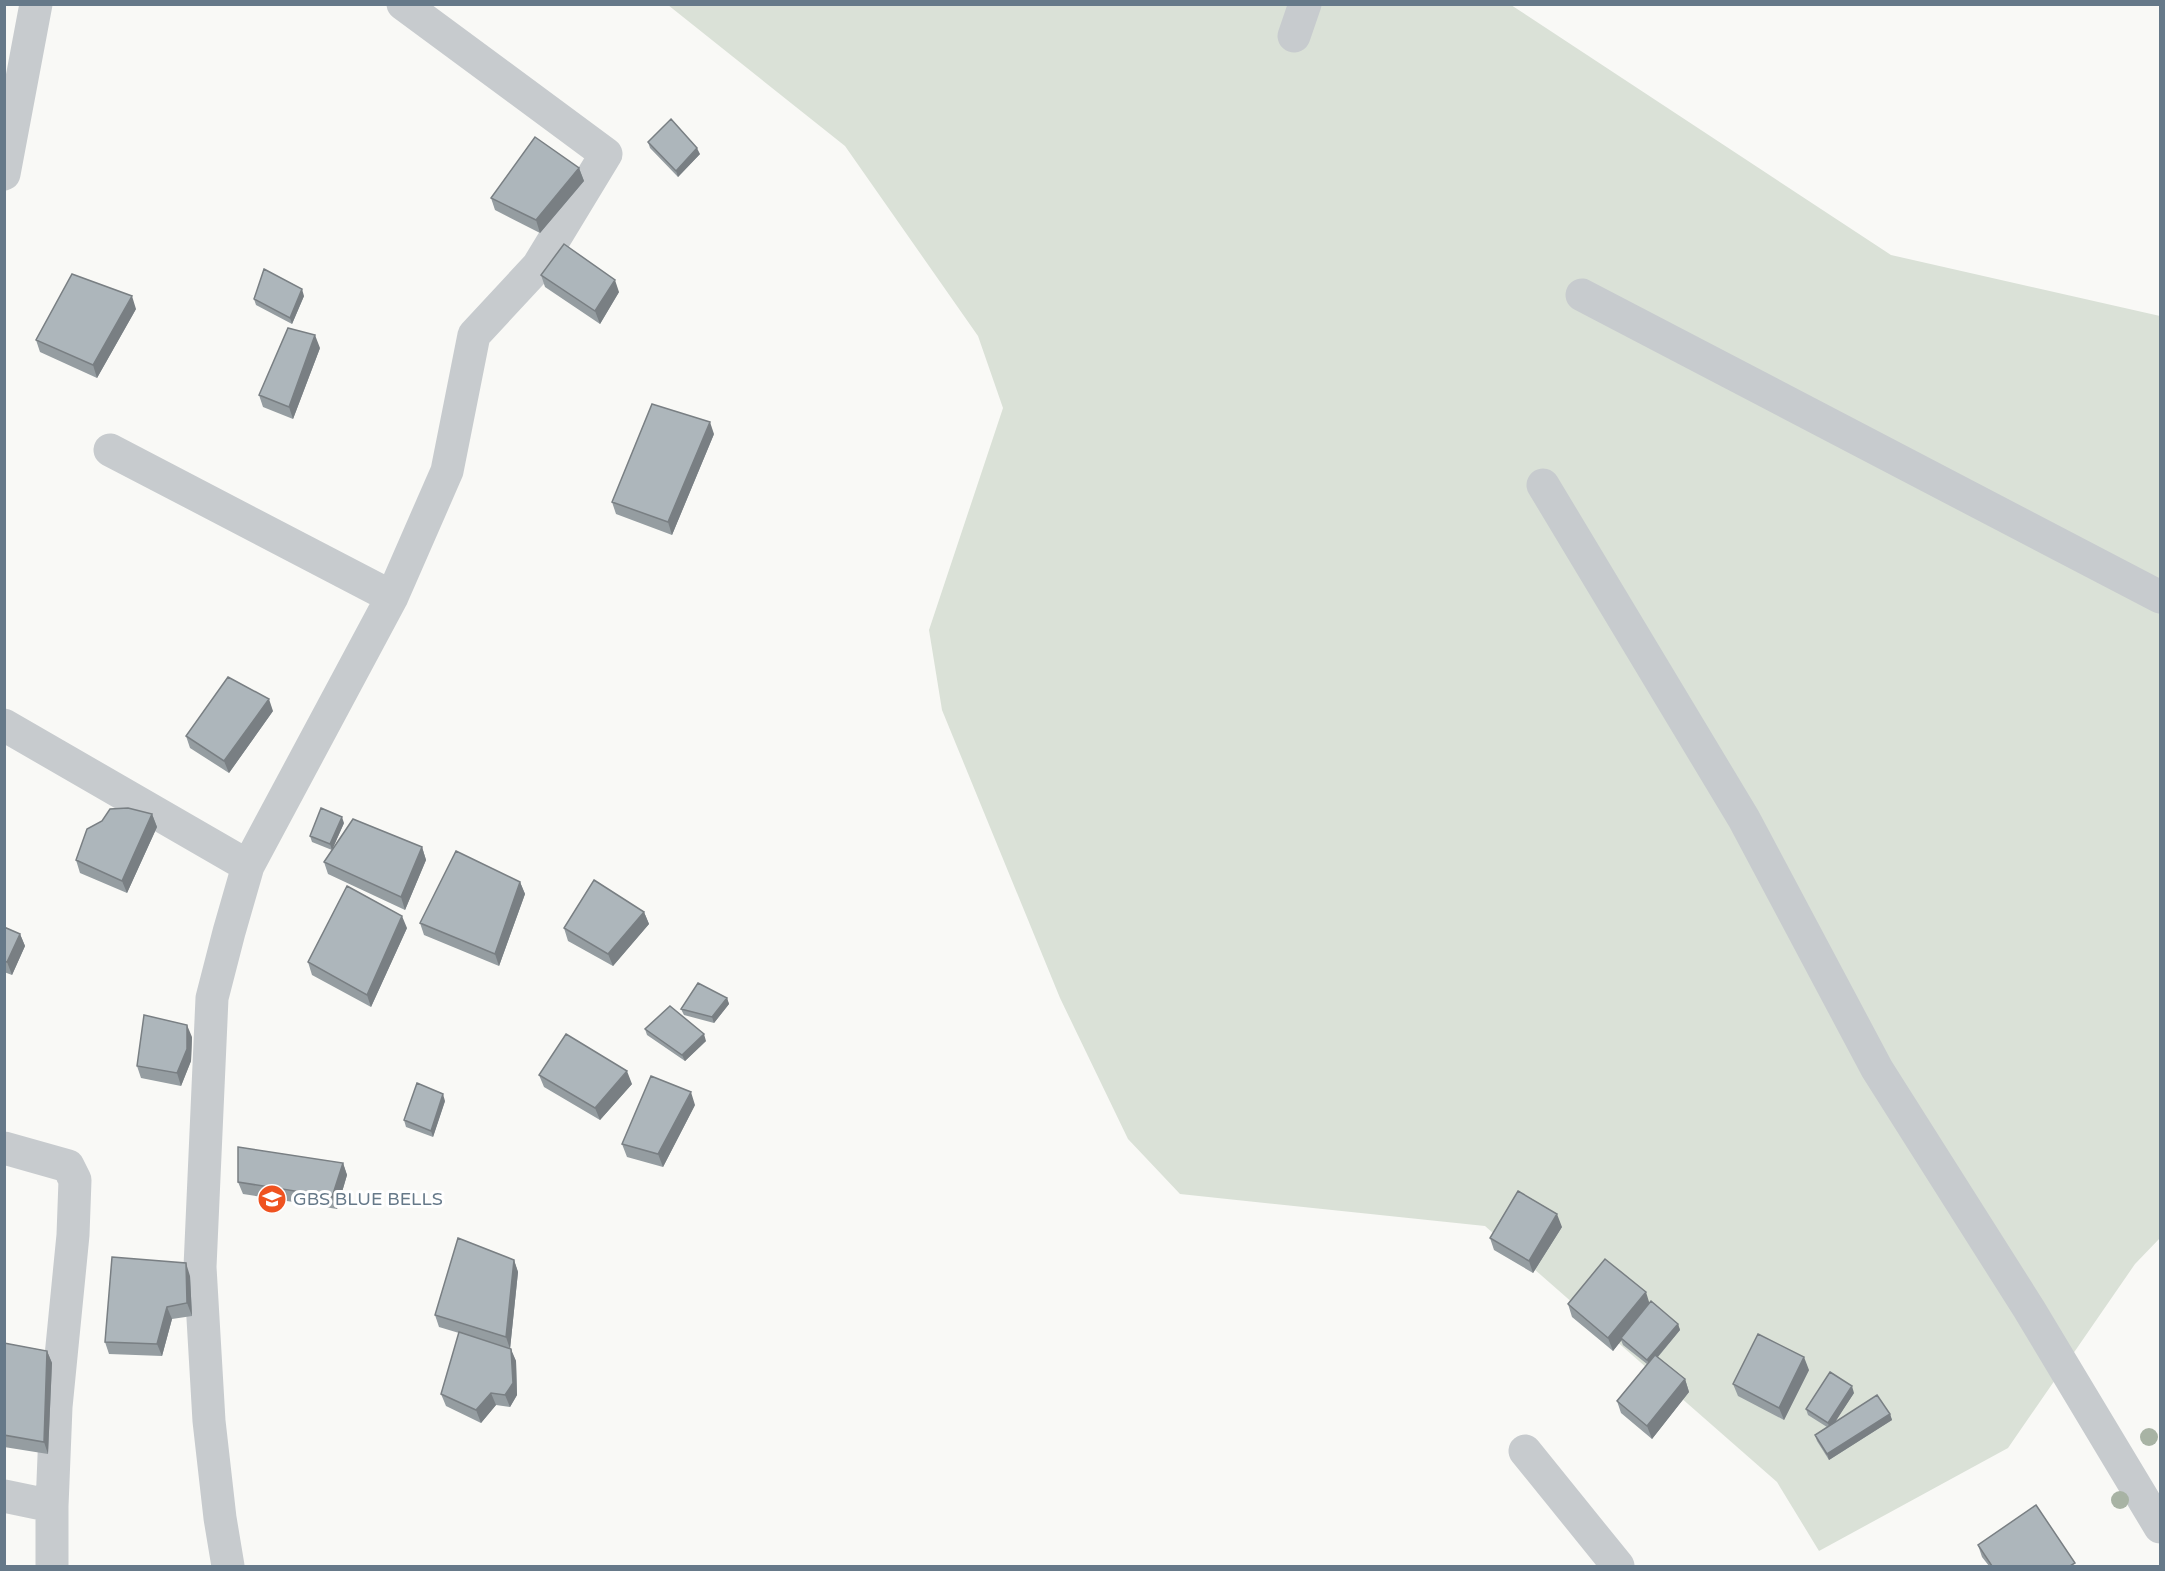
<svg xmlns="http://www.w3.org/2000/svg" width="2165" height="1571" font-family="'Varela Round',sans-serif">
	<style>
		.green { fill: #dae1d7 }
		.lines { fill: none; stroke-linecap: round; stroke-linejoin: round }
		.street { stroke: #c7cbce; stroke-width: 33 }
		.tree { fill: #a8b3a4 }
		.wall { fill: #959da1 }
		.shaded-wall { fill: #797f83 }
		.building { fill: #adb6bb; stroke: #797f83; stroke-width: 1.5 }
		.labels { text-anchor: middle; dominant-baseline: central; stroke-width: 6; stroke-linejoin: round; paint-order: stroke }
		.poi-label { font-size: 18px; fill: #667989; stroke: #fff; text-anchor: start }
	</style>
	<rect width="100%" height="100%" fill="#f9f9f6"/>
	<path class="green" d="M668,5h843l380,250 269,61v922l-25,26 -127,184 -189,103 -42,-69 -292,-256 -305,-32 -52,-55 -68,-141 -118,-288 -13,-80 74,-222 -25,-72 -133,-190z"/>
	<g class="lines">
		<path class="street" d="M1294,36l11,-32
			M4,174l32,-170
			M1582,295l578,302
			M110,450l282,147
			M1543,485l201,334 133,250 152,240 131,218
			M4,725l244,141
			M4,1148l64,18 7,14 -2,55 -17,172 -4,99v60
			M1525,1451l93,115
			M4,1496l48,10
			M228,1566l-8,-48 -11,-97 -9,-154 12,-269 17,-66 19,-66 144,-269 55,-126 27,-136 64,-69 68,-112 -203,-150"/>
	</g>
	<g class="tree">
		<circle cx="2149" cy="1437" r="9"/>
		<circle cx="2120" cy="1500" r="9"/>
	</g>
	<path class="wall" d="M648,142l52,12 -22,23 -28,-29z
		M579,168l5,13 -44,52 -45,-23 -4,-12z
		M541,275l78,17 -19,32 -55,-37z
		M304,296l-12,28 -36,-19 -2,-6z
		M136,309l-39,69 -57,-26 -4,-12z
		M320,348l-27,71 -30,-12 -4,-12z
		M714,434l-42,101 -56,-21 -4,-12z
		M273,711l-44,62 -39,-25 -4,-12z
		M152,814l5,13 -30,66 -47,-20 -4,-13z
		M344,823l-12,27 90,-3 4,13 -21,50 -77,-36 -4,-12 8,-12 -20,-8 -2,-6z
		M520,882l5,12 -26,72 -75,-31 -4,-12z
		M644,912l5,12 -36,42 -45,-25 -4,-13z
		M4,927l16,7 5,12 -13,29 -8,-3z
		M407,928l-36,79 -59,-32 -4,-13z
		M727,998l2,6 -15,19 -30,-8 -3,-6z
		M645,1029l61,12 -21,20 -38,-26z
		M192,1037l-1,24 -10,25 -40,-8 -4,-12z
		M539,1075l93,9 -32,36 -56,-33z
		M445,1101l-12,36 -27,-10 -2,-7z
		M695,1105l-32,62 -36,-10 -5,-13z
		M343,1163l4,12 -10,34 -94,-15 -5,-12z
		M1562,1227l-29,46 -39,-23 -4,-12z
		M514,1260l4,12 -8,77 6,12 1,34 -7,12 -14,-2 -15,18 -35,-17 -5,-12 18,-61 -20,-6 -4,-12z
		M190,1276l2,40 -20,3 -10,37 -53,-2 -4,-12z
		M1650,1303l28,21 2,6 -22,27 27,22 4,13 -37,47 -31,-26 -4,-12 30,-37 -24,-19 -2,-5 -8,11 -41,-34 -4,-13z
		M4,1343l43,8 5,12 -4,91 -44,-7z
		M1809,1370l-25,50 -46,-24 -5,-12z
		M1854,1393l-20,30 56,-9 2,6 -63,40 -12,-19 -2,-6 12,-8 -19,-12 -2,-6z
		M1978,1545l99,21h-88l-7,-9z"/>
	<path class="shaded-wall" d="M697,148l3,6 -22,23 -2,-6z
		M579,168l5,13 -44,52 -4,-13z
		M615,280l4,12 -19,32 -5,-13z
		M302,289l2,7 -12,28 -2,-6z
		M132,296l4,13 -39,69 -4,-13z
		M315,335l5,13 -27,71 -4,-12z
		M710,422l4,12 -42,101 -4,-13z
		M269,699l4,12 -44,62 -5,-12z
		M152,814l5,13 -30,66 -5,-12z
		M342,817l2,6 -12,27 -2,-6z
		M422,847l4,13 -21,50 -4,-13z
		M520,882l5,12 -26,72 -4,-12z
		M644,912l5,12 -36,42 -5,-12z
		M402,916l5,12 -36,79 -4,-12z
		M20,934l5,12 -13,29 -5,-13z
		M727,998l2,6 -15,19 -2,-6z
		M187,1025l5,12 -1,24 -10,25 -4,-13z
		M704,1034l2,7 -21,20 -3,-6z
		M627,1071l5,13 -32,36 -5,-12z
		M691,1092l4,13 -32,62 -5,-13z
		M443,1094l2,7 -12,36 -2,-6z
		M343,1163l4,12 -10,34 -5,-12z
		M1557,1214l5,13 -29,46 -4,-12z
		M514,1260l4,12 -8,77 -4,-12z
		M186,1263l4,13 2,40 -5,-13z
		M1646,1292l4,13 -37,46 -5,-13z
		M167,1307l5,12 -10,37 -5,-12z
		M1678,1324l2,6 -30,36 -3,-6z
		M511,1349l5,12 1,34 -7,12 -5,-12z
		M47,1351l5,12 -4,91 -4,-12z
		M1804,1357l5,13 -25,50 -5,-12z
		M1685,1379l4,13 -37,47 -5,-13z
		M1852,1386l2,7 -24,37 -2,-7z
		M491,1393l5,12 -15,18 -5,-13z
		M1890,1414l2,6 -63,40 -2,-6z"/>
	<path class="building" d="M671,119l26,29 -21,23 -28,-29z
		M535,137l44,31 -43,52 -45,-22z
		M564,244l51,36 -20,31 -54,-36z
		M264,269l38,20 -12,29 -36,-19z
		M72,274l60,22 -39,69 -57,-25z
		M288,328l27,7 -26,72 -30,-12z
		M652,404l58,18 -42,100 -56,-20z
		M228,677l41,22 -45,62 -38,-25z
		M128,808l24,6 -30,67 -46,-21 11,-31 15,-8 8,-12z
		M321,808l21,9 -12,27 -20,-8z
		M353,819l69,28 -21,50 -77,-35z
		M456,851l64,31 -25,72 -75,-31z
		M594,880l50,32 -36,42 -44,-26z
		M347,886l55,30 -35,79 -59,-33z
		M4,927l16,7 -13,28 -3,-1z
		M698,983l29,15 -15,19 -31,-8z
		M670,1006l34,28 -22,21 -37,-26z
		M144,1015l43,10v24l-10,24 -40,-7z
		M566,1034l61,37 -32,37 -56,-33z
		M651,1076l40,16 -33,62 -36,-10z
		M417,1083l26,11 -12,37 -27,-11z
		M238,1147l105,16 -11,34 -94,-15z
		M1518,1191l39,23 -28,47 -39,-23z
		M458,1238l56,22 -8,77 -71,-22z
		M112,1257l74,6 1,40 -20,4 -10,37 -52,-2z
		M1605,1259l41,33 -38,46 -40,-34z
		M1651,1301l27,23 -31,36 -26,-22z
		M459,1332l52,17 2,34 -8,12 -14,-2 -15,17 -35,-16z
		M1758,1334l46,23 -25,51 -46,-24z
		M4,1343l43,8 -3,91 -40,-7z
		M1655,1355l30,24 -38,47 -30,-25z
		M1830,1372l22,14 -24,37 -22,-14z
		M1877,1395l13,19 -63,40 -12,-19z
		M2036,1505l39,58 -5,3h-78l-14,-21z"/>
	<defs>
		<g id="school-disc" transform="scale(1.5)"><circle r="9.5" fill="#ef5320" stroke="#fff"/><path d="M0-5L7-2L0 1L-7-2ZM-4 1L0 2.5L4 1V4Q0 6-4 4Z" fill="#fff"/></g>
	</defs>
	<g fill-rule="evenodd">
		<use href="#school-disc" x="272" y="1199"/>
	</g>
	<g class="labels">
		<g class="poi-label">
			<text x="293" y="1199">GBS BLUE BELLS</text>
		</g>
	</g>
	<rect width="2165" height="1571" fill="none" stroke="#667989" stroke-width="12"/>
</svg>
